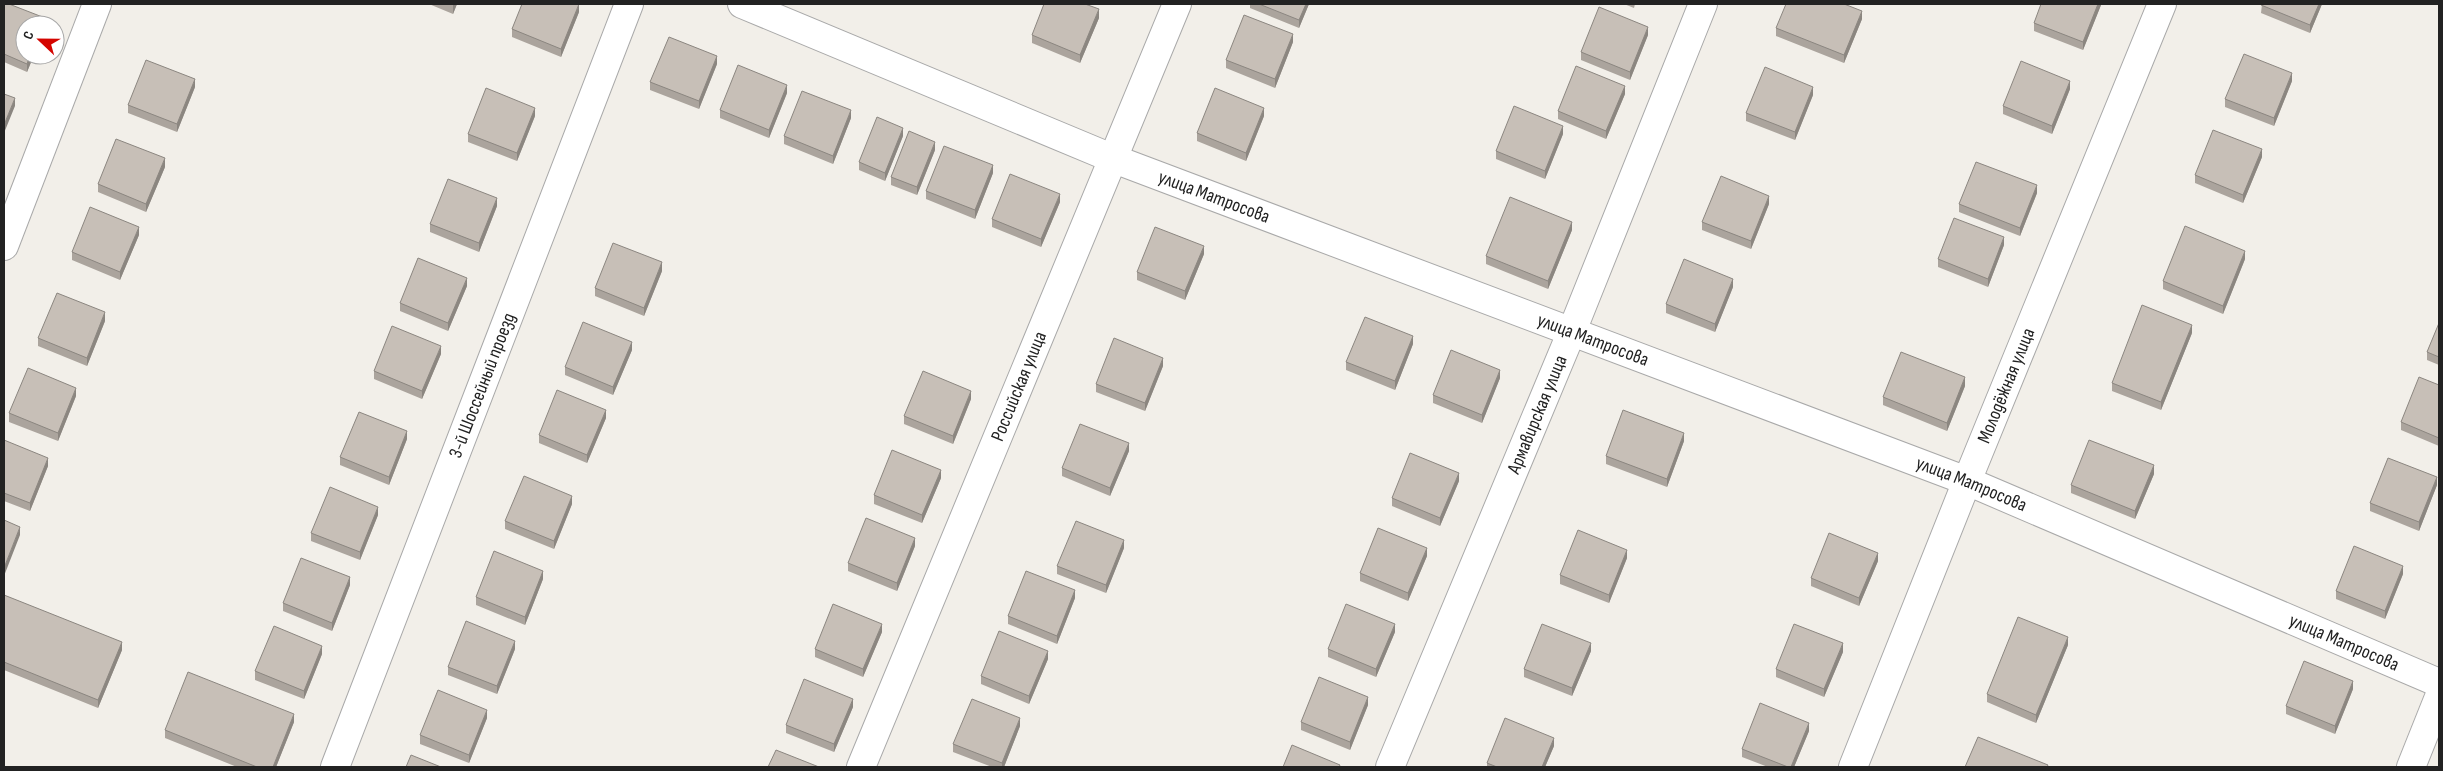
<svg xmlns="http://www.w3.org/2000/svg" width="2443" height="771" font-family="'Sofia Sans Condensed',sans-serif">
	<style>
		.lines { fill: none; stroke-linecap: round; stroke-linejoin: round }
		.street-casing { stroke: #a9a9a9; stroke-width: 30 }
		.street { stroke: #fff; stroke-width: 28 }
		.wall { fill: #aba49d }
		.shaded-wall { fill: #8b8680 }
		.building { fill: #c7bfb7; stroke: #8b8680 }
		.labels { text-anchor: middle; dominant-baseline: central; stroke-width: 4.5; stroke-linejoin: round; paint-order: stroke }
		.street-label { font-size: 19px; fill: #222; stroke: #fff }
	</style>
	<rect width="100%" height="100%" fill="#f2efe9"/>
	<g class="lines">
		<g class="street-casing">
			<g id="street">
				<path id="s1" d="M742,4l372,155 853,322 472,202"/>
				<path d="M4,246l93,-242"/>
				<path id="s2" d="M335,767l294,-763"/>
				<path id="s3" d="M861,767l316,-763"/>
				<path id="s4" d="M1390,767l182,-436 131,-327"/>
				<path id="s5" d="M1853,767l114,-286 195,-477"/>
				<path d="M2411,767l28,-70"/>
			</g>
		</g>
		<use href="#street" class="street"/>
	</g>
	<path class="wall" d="M4,4l41,21 -20,30h9l-7,17 -23,-10z
		M429,4h28l-4,10z
		M1250,4h59l-10,24 -49,-20z
		M1624,4h11l-1,4z
		M2098,4h3v1l-18,45 -49,-19v-8z
		M2262,4h60l-12,29 -49,-20z
		M579,12l-18,45 -49,-20v-8z
		M1099,18l-19,45 -48,-20v-8z
		M1862,19l-18,44 -68,-27v-8z
		M1648,35l-18,45 -49,-20v-8z
		M1293,42l-18,46 -49,-20v-8z
		M717,64l-18,45 -49,-19v-8z
		M2292,81l-18,45 -49,-19v-8z
		M195,87l-18,45 -49,-19v-8z
		M2070,89l-18,45 -49,-20v-8z
		M787,93l-18,45 -49,-20v-8z
		M1625,94l-19,45 -48,-20v-8z
		M1813,95l-18,45 -49,-19v-8z
		M535,116l-18,45 -49,-19v-8z
		M1264,116l-18,45 -49,-20v-8z
		M851,118l-18,46 -49,-20v-8z
		M1563,134l-18,45 -49,-20v-8z
		M903,136l-18,45 -26,-11v-8z
		M935,150l-18,45 -26,-10v-8z
		M2262,157l-19,46 -48,-20v-8z
		M165,167l-19,45 -48,-20v-8z
		M993,173l-18,46 -49,-20v-8z
		M2037,193l-17,43 -61,-24v-8z
		M1060,202l-19,45 -49,-20v-8z
		M1769,204l-18,45 -49,-19v-8z
		M497,206l-18,46 -49,-20v-8z
		M1572,230l-24,59 -62,-25v-8z
		M139,235l-19,45 -48,-20v-8z
		M2004,245l-16,42 -50,-20v-8z
		M1204,254l-19,46 -48,-20v-8z
		M2245,259l-22,55 -60,-25v-8z
		M662,271l-18,45 -49,-20v-8z
		M467,286l-19,45 -48,-20v-8z
		M1733,287l-18,45 -49,-19v-9z
		M105,321l-18,45 -49,-20v-8z
		M2439,323v42l-12,-5v-8z
		M2192,333l-31,77 -49,-19v-8z
		M1413,344l-18,46 -49,-20v-8z
		M632,350l-19,45 -48,-20v-8z
		M441,354l-19,45 -48,-20v-8z
		M1163,366l-18,45 -49,-19v-8z
		M1500,378l-18,45 -49,-20v-8z
		M2439,385v61l-38,-16v-8z
		M1965,386l-18,45 -64,-26v-8z
		M76,396l-18,45 -49,-19v-9z
		M971,399l-18,45 -49,-20v-8z
		M606,418l-19,45 -48,-20v-8z
		M407,439l-18,46 -49,-20v-8z
		M4,440l44,26 -18,45 -26,-10z
		M1684,441l-17,46 -61,-23v-8z
		M1129,451l-19,45 -48,-20v-8z
		M2154,474l-19,45 -64,-26v-8z
		M941,478l-19,45 -48,-19v-9z
		M1459,481l-19,45 -48,-20v-8z
		M2437,485l-18,46 -49,-20v-8z
		M572,504l-18,45 -49,-20v-8z
		M378,515l-18,45 -49,-19v-8z
		M915,546l-18,45 -49,-20v-8z
		M1124,548l-18,45 -49,-19v-8z
		M1427,556l-19,45 -48,-20v-8z
		M1627,558l-18,45 -49,-19v-9z
		M1878,561l-19,45 -48,-20v-8z
		M2403,574l-18,45 -49,-20v-8z
		M543,579l-18,46 -49,-20v-8z
		M350,585l-18,46 -49,-20v-8z
		M4,595l118,55 -24,58 -94,-38z
		M1075,598l-18,46 -49,-20v-8z
		M882,632l-19,45 -48,-20v-8z
		M1395,632l-19,45 -48,-20v-8z
		M2068,645l-32,78 -49,-21v-8z
		M515,649l-18,45 -49,-19v-8z
		M1591,651l-19,45 -48,-19v-8z
		M1843,652l-19,45 -48,-20v-8z
		M322,654l-18,45 -49,-19v-9z
		M1048,659l-19,45 -48,-20v-8z
		M2353,689l-18,45 -49,-20v-8z
		M1368,705l-18,45 -49,-20v-8z
		M853,707l-19,45 -48,-19v-8z
		M487,718l-18,45 -49,-19v-9z
		M294,722l-18,45h-39l-72,-29v-8z
		M1020,726l-16,41h-12l-39,-15v-8z
		M1809,731l-15,36h-26l-26,-10v-8z
		M1554,746l-9,21h-58v-4z"/>
	<path class="shaded-wall" d="M454,4h3l-4,10v-9z
		M579,4v8l-18,45v-8z
		M1306,4h3l-10,24v-8z
		M2098,4h3v1l-18,45v-8z
		M2319,4h3l-12,29v-8z
		M1099,9v9l-19,45v-8z
		M1862,11v8l-18,44v-8z
		M1648,27v8l-18,45v-8z
		M1293,34v8l-18,46v-9z
		M30,55h4l-7,17v-8z
		M717,56v8l-18,45v-8z
		M2292,73v8l-18,45v-8z
		M195,79v8l-18,45v-8z
		M2070,81v8l-18,45v-8z
		M787,85v8l-18,45v-8z
		M1625,86v8l-19,45v-8z
		M1813,87v8l-18,45v-8z
		M15,98v8l-11,27v-8z
		M535,108v8l-18,45v-8z
		M1264,108v8l-18,45v-8z
		M851,110v8l-18,46v-8z
		M1563,126v8l-18,45v-8z
		M903,128v8l-18,45v-8z
		M935,142v8l-18,45v-8z
		M2262,149v8l-19,46v-8z
		M165,158v9l-19,45v-8z
		M993,165v8l-18,46v-9z
		M2037,185v8l-17,43v-8z
		M1060,194v8l-19,45v-8z
		M1769,196v8l-18,45v-8z
		M497,198v8l-18,46v-9z
		M1572,222v8l-24,59v-8z
		M139,227v8l-19,45v-8z
		M2004,237v8l-16,42v-8z
		M1204,246v8l-19,46v-9z
		M2245,251v8l-22,55v-8z
		M662,262v9l-18,45v-8z
		M467,278v8l-19,45v-8z
		M1733,279v8l-18,45v-8z
		M105,312v9l-18,45v-8z
		M2192,325v8l-31,77v-8z
		M1413,336v8l-18,46v-9z
		M632,342v8l-19,45v-8z
		M441,346v8l-19,45v-8z
		M1163,358v8l-18,45v-8z
		M1500,370v8l-18,45v-8z
		M1965,377v9l-18,45v-8z
		M76,388v8l-18,45v-8z
		M971,391v8l-18,45v-8z
		M606,410v8l-19,45v-8z
		M407,431v8l-18,46v-8z
		M1684,433v8l-17,46v-8z
		M1129,443v8l-19,45v-8z
		M48,458v8l-18,45v-8z
		M2154,465v9l-19,45v-8z
		M941,470v8l-19,45v-8z
		M1459,473v8l-19,45v-8z
		M2437,477v8l-18,46v-9z
		M572,496v8l-18,45v-8z
		M378,507v8l-18,45v-8z
		M20,527v8l-16,41v-8z
		M915,538v8l-18,45v-8z
		M1124,540v8l-18,45v-8z
		M1427,548v8l-19,45v-8z
		M1627,550v8l-18,45v-8z
		M1878,553v8l-19,45v-8z
		M2403,566v8l-18,45v-8z
		M543,571v8l-18,46v-8z
		M350,577v8l-18,46v-8z
		M1075,590v8l-18,46v-8z
		M882,624v8l-19,45v-8z
		M1395,624v8l-19,45v-8z
		M2068,637v8l-32,78v-8z
		M515,641v8l-18,45v-8z
		M122,642v8l-24,58v-8z
		M1591,643v8l-19,45v-8z
		M1843,643v9l-19,45v-8z
		M322,646v8l-18,45v-8z
		M1048,651v8l-19,45v-8z
		M2353,681v8l-18,45v-8z
		M1368,697v8l-18,45v-8z
		M853,699v8l-19,45v-8z
		M487,710v8l-18,45v-8z
		M294,714v8l-18,45h-3z
		M1020,718v8l-16,41h-2v-4z
		M1809,723v8l-15,36h-3z
		M1554,738v8l-9,21h-3z"/>
	<path class="building" d="M4,4h5l36,14 -2,7h-18v30h5l-3,9 -23,-10z
		M522,4h57l-18,45 -49,-20z
		M1044,4h41l14,5 -19,46 -48,-20z
		M1259,4h47l-7,16z
		M1786,4h58l18,7 -18,44 -68,-27z
		M2041,4h57l-15,38 -49,-19z
		M2262,4h57l-9,21 -49,-20z
		M1599,7l49,20 -18,45 -49,-20z
		M1244,15l49,19 -18,45 -49,-19z
		M669,37l48,19 -18,45 -49,-19z
		M2244,54l48,19 -18,45 -49,-19z
		M146,60l49,19 -18,45 -49,-19z
		M2021,61l49,20 -18,45 -49,-20z
		M738,65l49,20 -18,45 -49,-20z
		M1576,66l49,20 -19,45 -48,-20z
		M1765,67l48,20 -18,45 -49,-19z
		M486,88l49,20 -18,45 -49,-19z
		M1215,88l49,20 -18,45 -49,-20z
		M802,91l49,19 -18,46 -49,-20z
		M4,94l11,4 -11,27z
		M1514,106l49,20 -18,45 -49,-20z
		M877,117l26,11 -18,45 -26,-11z
		M2213,130l49,19 -19,46 -48,-20z
		M909,131l26,11 -18,45 -26,-10z
		M116,139l49,19 -19,46 -48,-20z
		M944,146l49,19 -18,45 -49,-19z
		M1976,162l61,23 -17,43 -61,-24z
		M1010,174l50,20 -19,45 -49,-20z
		M1721,176l48,20 -18,45 -49,-19z
		M448,179l49,19 -18,45 -49,-19z
		M1510,197l62,25 -24,59 -62,-25z
		M90,207l49,20 -19,45 -48,-20z
		M1954,218l50,19 -16,42 -50,-20z
		M2185,226l60,25 -22,55 -60,-25z
		M1155,227l49,19 -19,45 -48,-19z
		M613,243l49,19 -18,46 -49,-20z
		M418,258l49,20 -19,45 -48,-20z
		M1684,259l49,20 -18,45 -49,-20z
		M57,293l48,19 -18,46 -49,-20z
		M2142,305l50,20 -31,77 -49,-19z
		M1365,317l48,19 -18,45 -49,-19z
		M583,322l49,20 -19,45 -48,-20z
		M2439,323v34l-12,-5z
		M392,326l49,20 -19,45 -48,-20z
		M1114,338l49,20 -18,45 -49,-19z
		M1451,350l49,20 -18,45 -49,-20z
		M1901,352l64,25 -18,46 -64,-26z
		M28,368l48,20 -18,45 -49,-20z
		M923,371l48,20 -18,45 -49,-20z
		M2419,377l20,8v53l-38,-16z
		M557,390l49,20 -19,45 -48,-20z
		M1623,410l61,23 -17,46 -61,-23z
		M359,412l48,19 -18,46 -49,-20z
		M1080,424l49,19 -19,45 -48,-20z
		M4,440l44,18 -18,45 -26,-10z
		M2089,440l65,25 -19,46 -64,-26z
		M892,450l49,20 -19,45 -48,-20z
		M1410,453l49,20 -19,45 -48,-20z
		M2388,458l49,19 -18,45 -49,-19z
		M524,476l48,20 -18,45 -49,-20z
		M330,487l48,20 -18,45 -49,-19z
		M866,518l49,20 -18,45 -49,-20z
		M4,520l16,7 -16,41z
		M1076,521l48,19 -18,45 -49,-19z
		M1378,528l49,20 -19,45 -48,-20z
		M1578,530l49,20 -18,45 -49,-20z
		M1829,533l49,20 -19,45 -48,-20z
		M2354,546l49,20 -18,45 -49,-20z
		M494,551l49,20 -18,46 -49,-20z
		M301,558l49,19 -18,46 -49,-20z
		M1026,571l49,19 -18,46 -49,-20z
		M4,595l118,47 -24,58 -94,-38z
		M833,604l49,20 -19,45 -48,-20z
		M1346,604l49,20 -19,45 -48,-20z
		M2018,617l50,20 -32,78 -49,-21z
		M466,621l49,20 -18,45 -49,-19z
		M1542,624l49,19 -19,45 -48,-19z
		M1794,624l49,19 -19,46 -48,-20z
		M274,626l48,20 -18,45 -49,-20z
		M999,631l49,20 -19,45 -48,-20z
		M2304,661l49,20 -18,45 -49,-20z
		M188,672l106,42 -21,53h-16l-92,-37z
		M1319,677l49,20 -18,45 -49,-20z
		M804,679l49,20 -19,45 -48,-19z
		M438,690l49,20 -18,45 -49,-20z
		M972,699l48,19 -18,45 -49,-19z
		M1760,703l49,20 -18,44h-3l-46,-18z
		M1505,718l49,20 -12,29h-45l-10,-4z
		M1978,737l70,28 -1,2h-82z
		M1292,745l48,20 -1,2h-56z
		M776,750l43,17h-51z
		M411,755l30,12h-35z"/>
	<g class="labels">
		<g class="street-label">
			<text stroke="none"><textPath href="#s1" startOffset="510">улица Матросова</textPath></text>
			<text stroke="none"><textPath href="#s1" startOffset="915">улица Матросова</textPath></text>
			<text stroke="none"><textPath href="#s5" startOffset="411">Молодёжная улица</textPath></text>
			<text stroke="none"><textPath href="#s2" startOffset="409">3-й Шоссейный проезд</textPath></text>
			<text stroke="none"><textPath href="#s3" startOffset="412">Российская улица</textPath></text>
			<text stroke="none"><textPath href="#s4" startOffset="382">Армавирская улица</textPath></text>
			<text stroke="none"><textPath href="#s1" startOffset="1320">улица Матросова</textPath></text>
			<text stroke="none"><textPath href="#s1" startOffset="1725">улица Матросова</textPath></text>
		</g>
	</g>
	<rect width="2443" height="771" fill="none" stroke="#222222" stroke-width="10"/>
	<g transform="translate(40 40) rotate(292)"><circle r="24" fill="#ffffff" stroke="#a7a7a7"/>
	<path d="M0-4L9 19L0 12L-9 19Z" fill="#d40500"/>
	<text y="-8" font-size="14" font-weight="bold" text-anchor="middle" fill="#222222">С</text>
	</g>
</svg>
